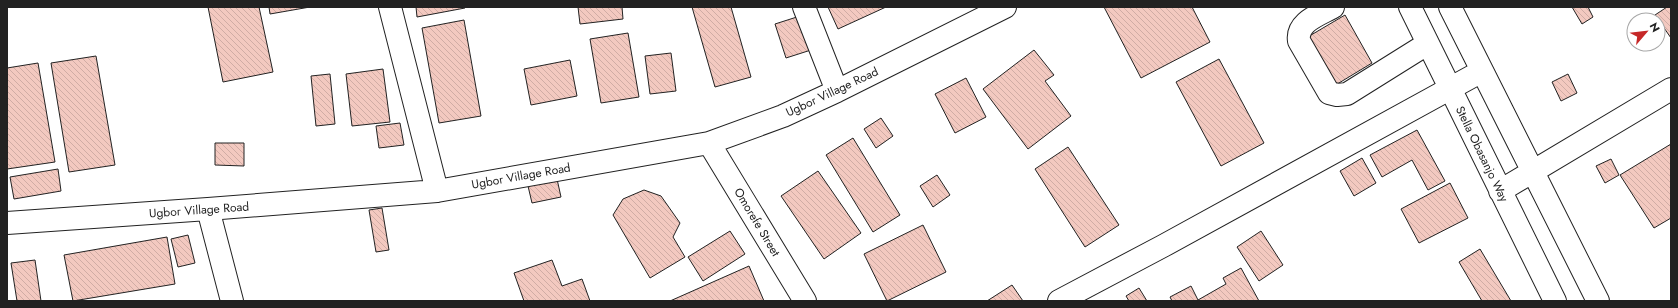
<svg xmlns="http://www.w3.org/2000/svg" width="1678" height="308" font-family="Jost,sans-serif">
	<style>
		.building { fill: url(#building-back-hatch); stroke: #222 }
		.lines { fill: none; stroke-linecap: round; stroke-linejoin: round }
		.minor-casing { stroke: #222; stroke-width: 24 }
		.minor { stroke: #fff; stroke-width: 22 }
		.labels { text-anchor: middle; dominant-baseline: central; stroke-width: 3; stroke-linejoin: round; paint-order: stroke }
		.street-label { font-size: 12px; fill: #222; stroke: #fff }
	</style>
	<defs>
		<pattern id="building-back-hatch" width="6" height="6" patternUnits="userSpaceOnUse"><rect width="6" height="6" fill="#f3c9c0"/><path d="M-1 5l2 2M0 0l6 6M5-1l2 2" fill="none" stroke="#d0aca5"/></pattern>
	</defs>
	<rect width="100%" height="100%" fill="#fff"/>
	<path class="building" d="M208,7h51l14,65 -50,10z
		M269,7h41l-40,7z
		M416,7h49v1l-48,9z
		M578,7h44l1,12 -43,5z
		M692,7h39l20,70 -36,10z
		M828,7h58l-48,22z
		M1104,7h88l18,35 -69,36z
		M1572,7h16l5,10 -11,7z
		M1667,7h4v31l-16,-23z
		M1345,15l27,48 -38,23 -28,-48z
		M800,16l11,34 -25,8 -11,-34z
		M464,20l17,96 -42,7 -17,-95z
		M628,33l11,64 -38,6 -11,-64z
		M1034,50l20,25 -9,6 26,35 -43,33 -45,-60z
		M671,53l5,38 -26,3 -5,-38z
		M96,56l19,109 -46,7 -18,-109z
		M1219,59l45,84 -43,23 -45,-84z
		M570,60l7,36 -46,9 -7,-36z
		M38,63l17,99 -48,7v-101z
		M383,69l7,53 -38,4 -6,-52z
		M330,74l5,50 -19,2 -5,-50z
		M1568,74l9,19 -16,8 -9,-19z
		M966,78l20,39 -31,16 -20,-39z
		M881,118l12,18 -17,12 -12,-19z
		M400,123l4,22 -25,3 -3,-22z
		M1417,130l28,51 -17,9 -16,-30 -30,17 -12,-22z
		M853,138l47,77 -27,17 -47,-77z
		M215,143h29v23l-29,-1z
		M1671,144v74l-17,10 -34,-53z
		M1068,147l51,78 -34,22 -50,-78z
		M1362,158l14,25 -22,13 -14,-25z
		M1611,159l8,16 -14,8 -9,-17z
		M58,169l3,22 -47,8 -4,-22z
		M818,171l43,62 -37,26 -43,-63z
		M937,175l13,20 -17,12 -13,-21z
		M557,179l4,18 -29,6 -4,-17z
		M1450,183l18,35 -49,25 -18,-34z
		M644,190l17,6 19,27 -7,14 12,20 -35,21 -37,-63 10,-16z
		M382,208l7,42 -13,2 -7,-42z
		M923,225l23,47 -59,29 -23,-47z
		M730,231l15,23 -42,27 -15,-24z
		M1261,231l22,34 -24,16 -22,-34z
		M188,235l7,28 -17,4 -7,-28z
		M167,237l8,47 -102,17 -9,-46z
		M1480,249l31,52h-29l-23,-39z
		M35,260l6,41h-24l-6,-38z
		M552,260l10,26 20,-7 8,22h-66l-10,-28z
		M749,266l15,35h-94z
		M1241,268l18,33h-87l-2,-4 21,-11 7,14 28,-16 -3,-6z
		M1012,285l11,16h-36z
		M1139,288l8,13h-18l-3,-5z"/>
	<g class="lines">
		<g class="minor-casing">
			<path id="minor" d="M390,7l47,184
				M804,7l33,84
				M1333,7c-14,8 -37,15 -34,34l30,52 8,2 10,-1 80,-50
				M1410,7l145,294
				M1450,7l148,294
				M709,143l96,158
				M1500,191l171,-102
				M208,209l24,92
				M7,223l201,-14 229,-18 272,-48 74,-27 54,-25 168,-84
				M1059,301l104,-55 319,-175"/>
		</g>
		<use href="#minor" class="minor"/>
	</g>
	<g class="labels">
		<g class="street-label">
			<text transform="translate(832 92) rotate(-25)">Ugbor Village Road</text>
			<text transform="translate(1482 154) rotate(64)">Stella Obasanjo Way</text>
			<text transform="translate(521 176) rotate(-10)">Ugbor Village Road</text>
			<text transform="translate(199 210) rotate(-4)">Ugbor Village Road</text>
			<text transform="translate(757 222) rotate(59)">Omorefe Street</text>
		</g>
	</g>
	<rect width="1678" height="308" fill="none" stroke="#222222" stroke-width="16"/>
	<g transform="translate(1646 32) rotate(62)"><circle r="19" fill="#ffffff" stroke="#a7a7a7"/>
	<path d="M0-3L7 15L0 10L-7 15Z" fill="#c62828"/>
	<text y="-6" font-size="11" font-weight="bold" text-anchor="middle" fill="#222222">N</text>
	</g>
</svg>
